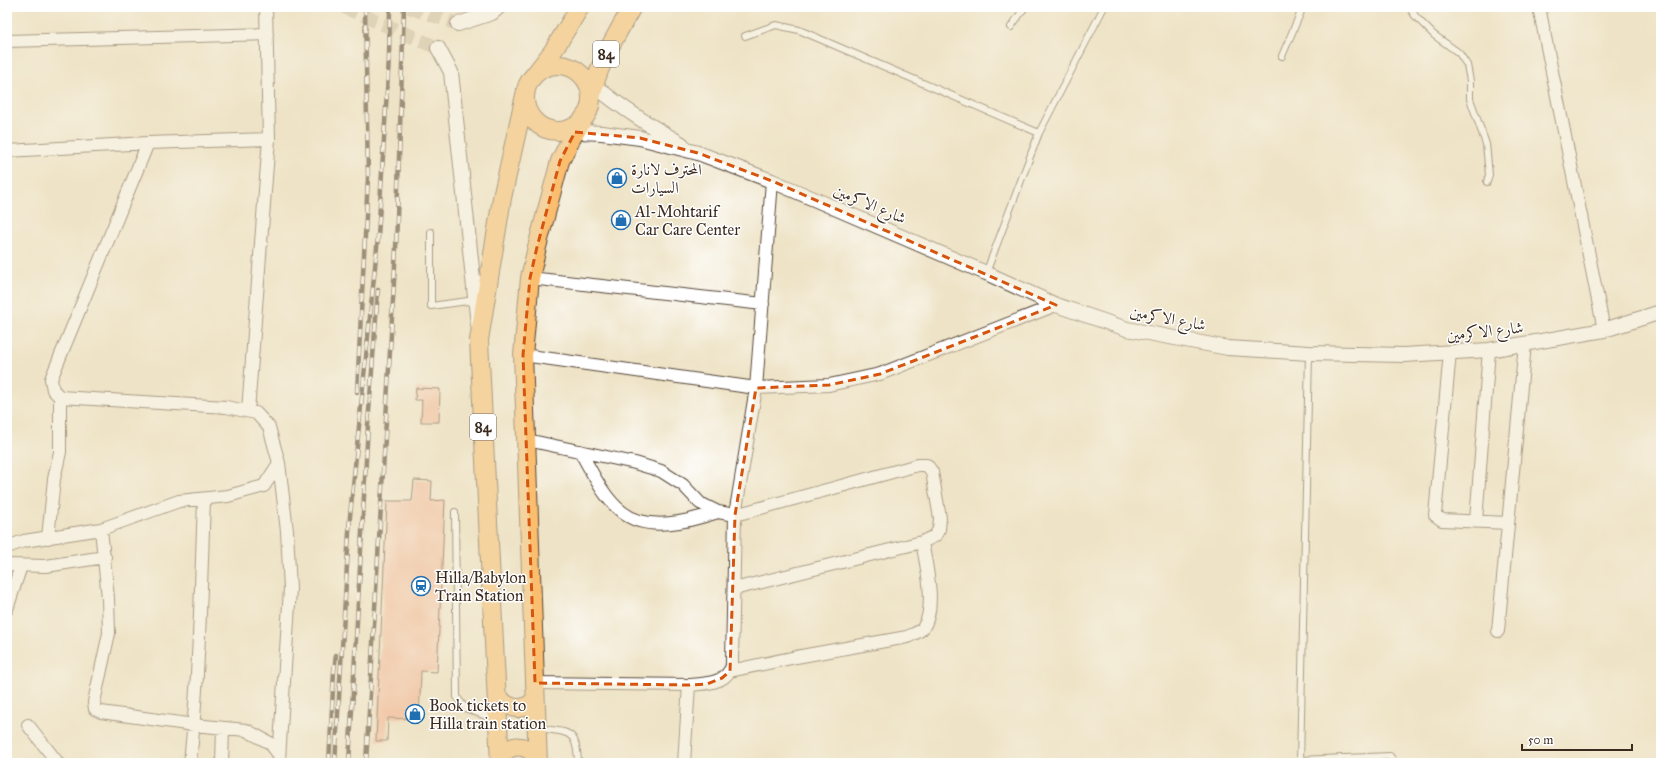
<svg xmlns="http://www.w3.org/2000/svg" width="1668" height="770" font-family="'IM FELL Great Primer',Amiri,serif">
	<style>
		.building { fill: #f5ac8a }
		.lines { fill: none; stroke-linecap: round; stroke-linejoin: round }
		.tertiary-tunnel { stroke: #cabea4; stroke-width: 14; stroke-dasharray: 14 7; stroke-linecap: butt }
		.service-casing { stroke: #564637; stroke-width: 8 }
		.minor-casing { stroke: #564637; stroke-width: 14 }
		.tertiary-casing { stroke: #564637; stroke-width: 16 }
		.primary-casing { stroke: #564637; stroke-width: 20 }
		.service { stroke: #fff; stroke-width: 6 }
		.minor { stroke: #fff; stroke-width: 12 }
		.tertiary { stroke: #fff; stroke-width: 14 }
		.primary { stroke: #fabe6e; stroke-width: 18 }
		.rail-casing { stroke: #3b2a1e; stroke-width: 4.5 }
		.rail { stroke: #fff; stroke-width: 3; stroke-dasharray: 9; stroke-linecap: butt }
		.marked { fill: none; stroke: #d7540e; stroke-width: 3; stroke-dasharray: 8 5; stroke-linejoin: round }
		.labels { text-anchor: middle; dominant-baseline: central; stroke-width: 3; stroke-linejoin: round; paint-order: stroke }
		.shield { fill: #fff; stroke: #766a62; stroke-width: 1 }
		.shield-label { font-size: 15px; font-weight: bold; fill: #3b2a1e }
		.poi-label { font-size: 16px; fill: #3b2a1e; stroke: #fff; text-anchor: start }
		.street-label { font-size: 16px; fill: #3b2a1e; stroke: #fff }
	</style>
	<rect width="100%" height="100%" fill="#fff"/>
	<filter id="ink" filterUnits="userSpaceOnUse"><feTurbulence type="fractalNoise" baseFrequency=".025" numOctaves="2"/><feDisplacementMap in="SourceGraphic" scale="8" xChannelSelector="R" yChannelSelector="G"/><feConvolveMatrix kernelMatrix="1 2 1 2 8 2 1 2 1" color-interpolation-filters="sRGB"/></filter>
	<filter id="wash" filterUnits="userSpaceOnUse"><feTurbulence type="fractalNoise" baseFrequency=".012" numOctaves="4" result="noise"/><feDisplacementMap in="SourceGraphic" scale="16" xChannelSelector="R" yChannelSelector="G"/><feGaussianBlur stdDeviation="0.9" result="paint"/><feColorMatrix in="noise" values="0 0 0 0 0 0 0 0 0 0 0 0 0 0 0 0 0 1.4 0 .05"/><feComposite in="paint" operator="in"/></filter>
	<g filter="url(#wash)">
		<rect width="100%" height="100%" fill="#eee3c6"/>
		<g id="blocks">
			<path class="building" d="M416,388l24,1 -1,33h-18l1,-22h-7z
				M414,480l18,1 -1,20 14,-1 -8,172 -16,-1 -2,48 -31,-1 -1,23h-11l11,-240h25z"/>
		</g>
	</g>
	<g filter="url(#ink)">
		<use href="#blocks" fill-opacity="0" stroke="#564637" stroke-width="1"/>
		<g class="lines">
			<path class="tertiary-tunnel" d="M344,7l94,41
				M409,7l49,17"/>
			<g class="service-casing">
				<path id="service" d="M1409,7l7,10 18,18 25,18 8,12 3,16v18l16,45 3,31 -2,7
					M1011,27l14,-20
					M745,36l31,-11 23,5 240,103
					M1282,56l21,-49
					M431,232v74l44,-6
					M986,273l53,-140 65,-126
					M455,512l2,185 8,11 31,12
					M539,728c30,5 38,1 39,35
					M1300,760l90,-4 5,7
					M1300,763l9,-410"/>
			</g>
			<g class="minor-casing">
				<path id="minor" d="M1539,7l65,323
					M7,41l260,-7
					M7,151l141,-8 121,-4
					M530,278l233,26
					M1450,352l-15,163 7,5 66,3
					M523,355l233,33 73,-3 51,-11 176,-69
					M248,411l21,-272 -3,-132
					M527,440l108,23 26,8 22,14 17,18 18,9 17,3 183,-50h9l5,7 8,46 -1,11 -4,7 -13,6 -188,47
					M580,451c12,21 23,46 42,61 26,21 68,9 96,0
					M279,463l8,68 3,58 -11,170
					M1476,521l13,-171
					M101,529l7,69 1,35 -15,69 1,7 6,3 93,13 52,5 24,13 9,12
					M48,538l6,-59 6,-27v-55
					M7,547l17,-6 77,-12 78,-28 49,-5 36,-10 15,-23 -10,-36 -13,-14 -30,-6 -166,-10 -7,-7 -2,-11 97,-236
					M7,565l39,1 59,-9
					M7,609l14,-43
					M1498,631l27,-287
					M730,671l66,-14 111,-20c4,-2 13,-5 16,-9 14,-20 3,-64 -1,-86
					M535,683l154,2 -5,78
					M689,685c13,-1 34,-1 41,-15 2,-2 2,-6 2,-9l3,-146 21,-127 16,-207
					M28,725l30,38
					M190,763c9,-88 11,-176 14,-264
					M222,763l1,-35"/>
			</g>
			<g class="tertiary-casing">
				<path id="tertiary" d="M458,24l34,-11 7,-6
					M438,48l13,24 27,253
					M581,74c31,28 65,50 101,70
					M557,131l45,2 38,5 58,15 74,28 214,92 70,32 71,24 101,19 81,5 95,2 85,-5 115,-20 57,-18"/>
			</g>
			<g class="primary-casing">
				<path id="primary" d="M525 98a33 33 0 1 1 66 0a33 33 0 1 1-66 0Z
					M536,73l17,-22 27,-44
					M591,99c6,-34 25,-63 41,-92
					M497,697c13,12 25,16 38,3
					M500,756c12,-13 25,-12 37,0
					M500,763l-21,-423 23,-142 23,-103
					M538,763l-15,-408 7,-77 7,-31 23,-86 11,-22 14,-23"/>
			</g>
			<use href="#service" class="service"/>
			<use href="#minor" class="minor"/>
			<use href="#tertiary" class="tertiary"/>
			<use href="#primary" class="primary"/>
			<g class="rail-casing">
				<path id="rail" d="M357,392l11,-215 -3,-170
					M329,763l5,-92 2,-16
					M335,763l15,-247 28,-279 11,-179 1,-51
					M349,763l19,-338 10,-135
					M366,763l30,-515 8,-241"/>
			</g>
			<use href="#rail" class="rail"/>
		</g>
	</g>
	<path d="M0 0H1668V770H0ZM575,132l65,6 58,15 74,28 284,124 -176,69 -51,11 -73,3 -21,127 -5,156 -8,7 -15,6 -18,1 -154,-2 -12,-328 7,-77 7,-31 23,-86z" fill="#eee3c6" fill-opacity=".55" fill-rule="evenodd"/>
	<path class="marked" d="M575,132l65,6 58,15 74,28 284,124 -176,69 -51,11 -73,3 -21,127 -5,156 -8,7 -15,6 -18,1 -154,-2 -12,-328 7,-77 7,-31 23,-86z"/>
	<defs>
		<g id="shop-ring" transform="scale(1)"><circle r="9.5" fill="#fff" stroke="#1f6fb2" stroke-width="1.5"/><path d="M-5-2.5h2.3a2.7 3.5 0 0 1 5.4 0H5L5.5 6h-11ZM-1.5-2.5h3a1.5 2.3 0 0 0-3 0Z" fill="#1f6fb2"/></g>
		<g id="station-ring" transform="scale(1)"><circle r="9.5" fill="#fff" stroke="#1f6fb2" stroke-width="1.5"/><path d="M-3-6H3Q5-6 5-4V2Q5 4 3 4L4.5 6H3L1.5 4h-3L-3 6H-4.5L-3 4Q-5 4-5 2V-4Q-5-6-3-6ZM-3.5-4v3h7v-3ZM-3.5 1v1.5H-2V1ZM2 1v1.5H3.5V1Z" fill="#1f6fb2"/></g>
	</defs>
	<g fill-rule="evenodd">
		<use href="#shop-ring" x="617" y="178"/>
		<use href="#shop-ring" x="621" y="220"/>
		<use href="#station-ring" x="421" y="586"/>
		<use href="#shop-ring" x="415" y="714"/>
	</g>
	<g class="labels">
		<g class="shield">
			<rect x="593" y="41" width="26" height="26" rx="3"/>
			<rect x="470" y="414" width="26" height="26" rx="3"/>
		</g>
		<g class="shield-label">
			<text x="606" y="54">84</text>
			<text x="483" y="427">84</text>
		</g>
		<g class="poi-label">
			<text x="631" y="169">المحترف لانارة<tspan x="631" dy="18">السيارات</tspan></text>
			<text x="635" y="211">Al-Mohtarif<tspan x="635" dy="18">Car Care Center</tspan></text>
			<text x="435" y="577">Hilla/Babylon<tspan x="435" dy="18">Train Station</tspan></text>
			<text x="429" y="705">Book tickets to<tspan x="429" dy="18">Hilla train station</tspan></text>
		</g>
		<g class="street-label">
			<text transform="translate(870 204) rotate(23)">شارع الاكرمين</text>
			<text transform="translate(1168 318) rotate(11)">شارع الاكرمين</text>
			<text transform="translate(1485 331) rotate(-6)">شارع الاكرمين</text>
		</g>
	</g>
	<rect width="1668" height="770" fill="none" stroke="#fff" stroke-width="24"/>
	<path d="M1522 744v6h110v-6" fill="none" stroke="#3b2a1e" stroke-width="2"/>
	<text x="1528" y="744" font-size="12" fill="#3b2a1e" stroke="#ffffff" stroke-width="3" paint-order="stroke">50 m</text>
</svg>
